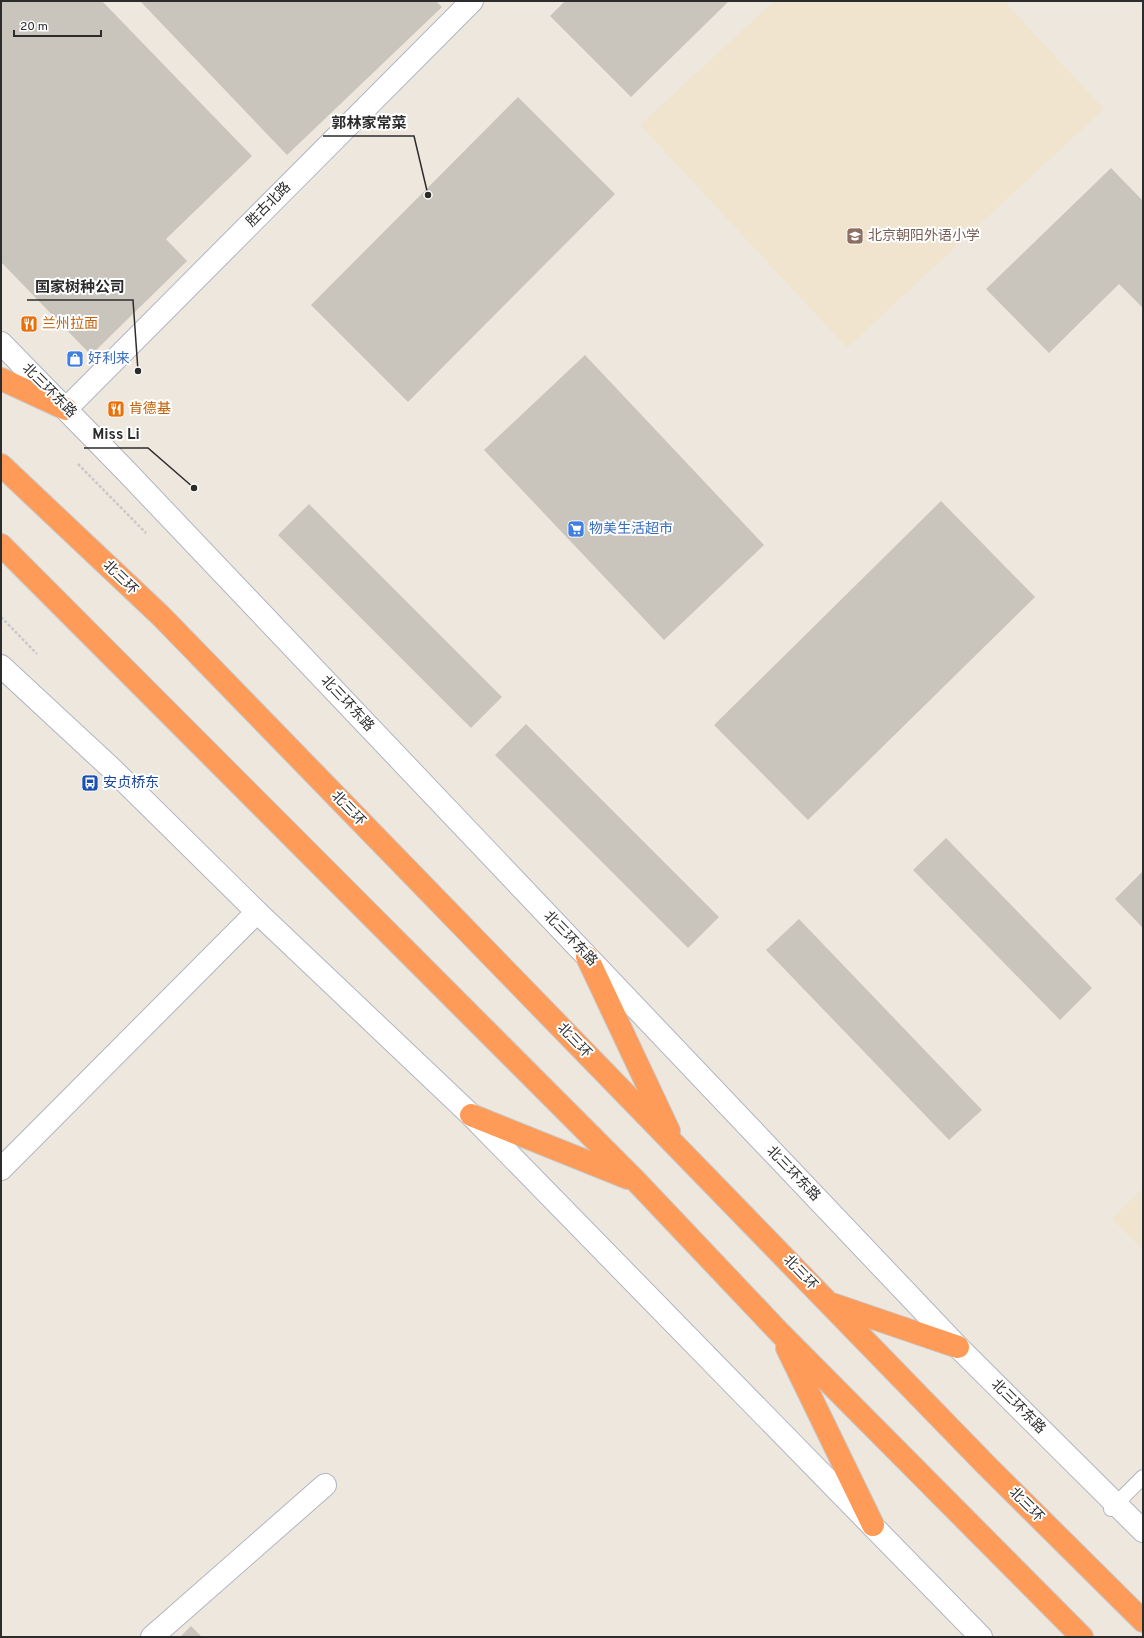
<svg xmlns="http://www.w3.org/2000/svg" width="1144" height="1638" font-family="Overpass,'Noto Sans SC',sans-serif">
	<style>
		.education { fill: #f0e4ce }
		.building { fill: #c9c5bd }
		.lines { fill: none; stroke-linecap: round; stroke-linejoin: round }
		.lane-casing { stroke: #b2b5c0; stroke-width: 16 }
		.street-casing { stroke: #b2b5c0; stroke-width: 24 }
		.secondary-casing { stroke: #b2b5c0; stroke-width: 24 }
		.highway-casing { stroke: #c8c8c8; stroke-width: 24 }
		.path { stroke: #c8c8c8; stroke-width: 2.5; stroke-dasharray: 3 2; stroke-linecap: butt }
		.lane { stroke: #fff; stroke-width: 14 }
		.street { stroke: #fff; stroke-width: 22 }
		.secondary { stroke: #fff; stroke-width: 22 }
		.highway { stroke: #ff9b58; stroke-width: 22 }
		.labels { text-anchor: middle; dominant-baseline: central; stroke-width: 4; stroke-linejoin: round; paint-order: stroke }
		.street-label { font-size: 14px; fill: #2c2c2c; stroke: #fff }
		.education-label { font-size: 14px; fill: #785e54; stroke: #fff; text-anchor: start }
		.food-label { font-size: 14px; fill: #c56008; stroke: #fff; text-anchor: start }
		.shop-label { font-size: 14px; fill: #366cbe; stroke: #fff; text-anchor: start }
		.transit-label { font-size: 14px; fill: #164399; stroke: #fff; text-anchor: start }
		.leader { fill: none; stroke: #2c2c2c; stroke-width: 1.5 }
		.callout-dot { fill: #2c2c2c; stroke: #fff; stroke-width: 1.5 }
		.callout-label { font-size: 15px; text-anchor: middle; font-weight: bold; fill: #2c2c2c; stroke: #fff; stroke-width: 4; stroke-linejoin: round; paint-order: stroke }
	</style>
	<rect width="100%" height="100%" fill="#eee7de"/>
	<path class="education" d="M774,1h230l100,108 -257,239 -207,-223z
		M1143,1188v62l-31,-31z"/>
	<path class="building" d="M1,1h101l150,155 -86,83 21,22 -96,94 -90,-93z
		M140,1h296l6,6 -155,148z
		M565,1h164l-98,96 -81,-81z
		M518,97l97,97 -207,208 -97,-97z
		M1111,168l32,33v107l-24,-24 -70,69 -63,-64z
		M585,355l179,190 -100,95 -180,-190z
		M941,501l94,96 -227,223 -94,-95z
		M309,504l193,193 -31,31 -193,-193z
		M526,724l193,193 -31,31 -193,-193z
		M946,838l146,150 -32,32 -147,-150z
		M1143,871v57l-28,-29z
		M799,919l183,191 -33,30 -183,-190z
		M191,1626l11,11h-22z"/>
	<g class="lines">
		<g class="lane-casing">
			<path id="lane" d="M1111,1509l32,-32"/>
		</g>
		<g class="street-casing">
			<path id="street" d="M66,409l406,-408
				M1,1169l256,-257
				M152,1637l173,-152"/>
		</g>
		<g class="secondary-casing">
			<path id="secondary" d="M1,343l125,128 832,876 185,184
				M1,666l110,102 146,144 214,203 510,522"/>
		</g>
		<g class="highway-casing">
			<path id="highway" d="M1,379l65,30
				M1,465l160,151 825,849 157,156
				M1,545l635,636 143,151 303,305
				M587,957l82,174
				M471,1115l157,63
				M832,1304l126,43
				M787,1348l86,177"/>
		</g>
		<path class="path" d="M78,464l68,69
			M1,617l36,37"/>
		<use href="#lane" class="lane"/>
		<use href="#street" class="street"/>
		<use href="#secondary" class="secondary"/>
		<use href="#highway" class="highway"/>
	</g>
	<defs>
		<g id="school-square" transform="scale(0.9)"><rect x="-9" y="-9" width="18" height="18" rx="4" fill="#8d6e63" stroke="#fff"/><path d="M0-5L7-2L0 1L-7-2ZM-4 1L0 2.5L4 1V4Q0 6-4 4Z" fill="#fff"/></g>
		<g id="restaurant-square" transform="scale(0.9)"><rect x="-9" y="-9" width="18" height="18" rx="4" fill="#e8710a" stroke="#fff"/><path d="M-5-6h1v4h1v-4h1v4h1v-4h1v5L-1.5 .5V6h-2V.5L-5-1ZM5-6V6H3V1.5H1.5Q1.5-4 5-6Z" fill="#fff"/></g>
		<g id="shop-square" transform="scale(0.9)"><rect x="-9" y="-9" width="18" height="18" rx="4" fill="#3f7fe0" stroke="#fff"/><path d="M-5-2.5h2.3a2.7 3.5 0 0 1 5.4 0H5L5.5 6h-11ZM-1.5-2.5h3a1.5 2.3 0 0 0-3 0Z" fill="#fff"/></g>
		<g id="supermarket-square" transform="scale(0.9)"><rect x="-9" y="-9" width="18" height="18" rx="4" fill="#3f7fe0" stroke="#fff"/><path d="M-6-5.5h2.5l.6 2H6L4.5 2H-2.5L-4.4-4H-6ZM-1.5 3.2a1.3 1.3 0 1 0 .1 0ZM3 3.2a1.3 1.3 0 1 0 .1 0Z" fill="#fff"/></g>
		<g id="bus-square" transform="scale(0.9)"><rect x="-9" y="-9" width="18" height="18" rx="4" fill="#1a4fb4" stroke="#fff"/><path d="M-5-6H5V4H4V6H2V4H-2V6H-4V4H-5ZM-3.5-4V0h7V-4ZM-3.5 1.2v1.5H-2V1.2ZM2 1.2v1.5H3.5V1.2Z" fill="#fff"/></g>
	</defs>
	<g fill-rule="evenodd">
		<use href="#school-square" x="855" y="236"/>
		<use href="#restaurant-square" x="29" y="324"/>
		<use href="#shop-square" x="75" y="359"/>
		<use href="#restaurant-square" x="116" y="409"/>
		<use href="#supermarket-square" x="576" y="529"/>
		<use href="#bus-square" x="90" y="783"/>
	</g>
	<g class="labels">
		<g class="street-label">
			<text transform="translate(269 205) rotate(-45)">胜古北路</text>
			<text transform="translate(49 391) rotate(45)">北三环东路</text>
			<text transform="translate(120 578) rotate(44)">北三环</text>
			<text transform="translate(347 704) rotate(47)">北三环东路</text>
			<text transform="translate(348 809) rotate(46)">北三环</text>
			<text transform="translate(570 939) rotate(46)">北三环东路</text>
			<text transform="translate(574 1041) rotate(46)">北三环</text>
			<text transform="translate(793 1174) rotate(46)">北三环东路</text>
			<text transform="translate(800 1273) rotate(46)">北三环</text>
			<text transform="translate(1018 1407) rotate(45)">北三环东路</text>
			<text transform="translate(1026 1505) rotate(45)">北三环</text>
		</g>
		<g class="education-label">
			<text x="868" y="236">北京朝阳外语小学</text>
		</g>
		<g class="food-label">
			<text x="42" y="324">兰州拉面</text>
			<text x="129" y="409">肯德基</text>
		</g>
		<g class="shop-label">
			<text x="88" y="359">好利来</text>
			<text x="589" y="529">物美生活超市</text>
		</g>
		<g class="transit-label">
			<text x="103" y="783">安贞桥东</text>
		</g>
	</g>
	<path class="leader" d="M428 195L414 136H323M138 371L133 300H27M194 488L148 448H84"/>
	<g class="callout-dot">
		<circle cx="428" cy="195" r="4"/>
		<circle cx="138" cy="371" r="4"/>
		<circle cx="194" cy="488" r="4"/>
	</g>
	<g class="callout-label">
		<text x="369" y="128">郭林家常菜</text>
		<text x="80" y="292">国家树种公司</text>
		<text x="116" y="439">Miss Li</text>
	</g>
	<rect width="1144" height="1638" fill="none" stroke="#2c2c2c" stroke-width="4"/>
	<path d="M14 30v6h87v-6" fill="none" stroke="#2c2c2c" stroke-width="2"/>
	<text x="20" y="30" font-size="12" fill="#2c2c2c" stroke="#ffffff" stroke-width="3" paint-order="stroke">20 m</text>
</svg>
